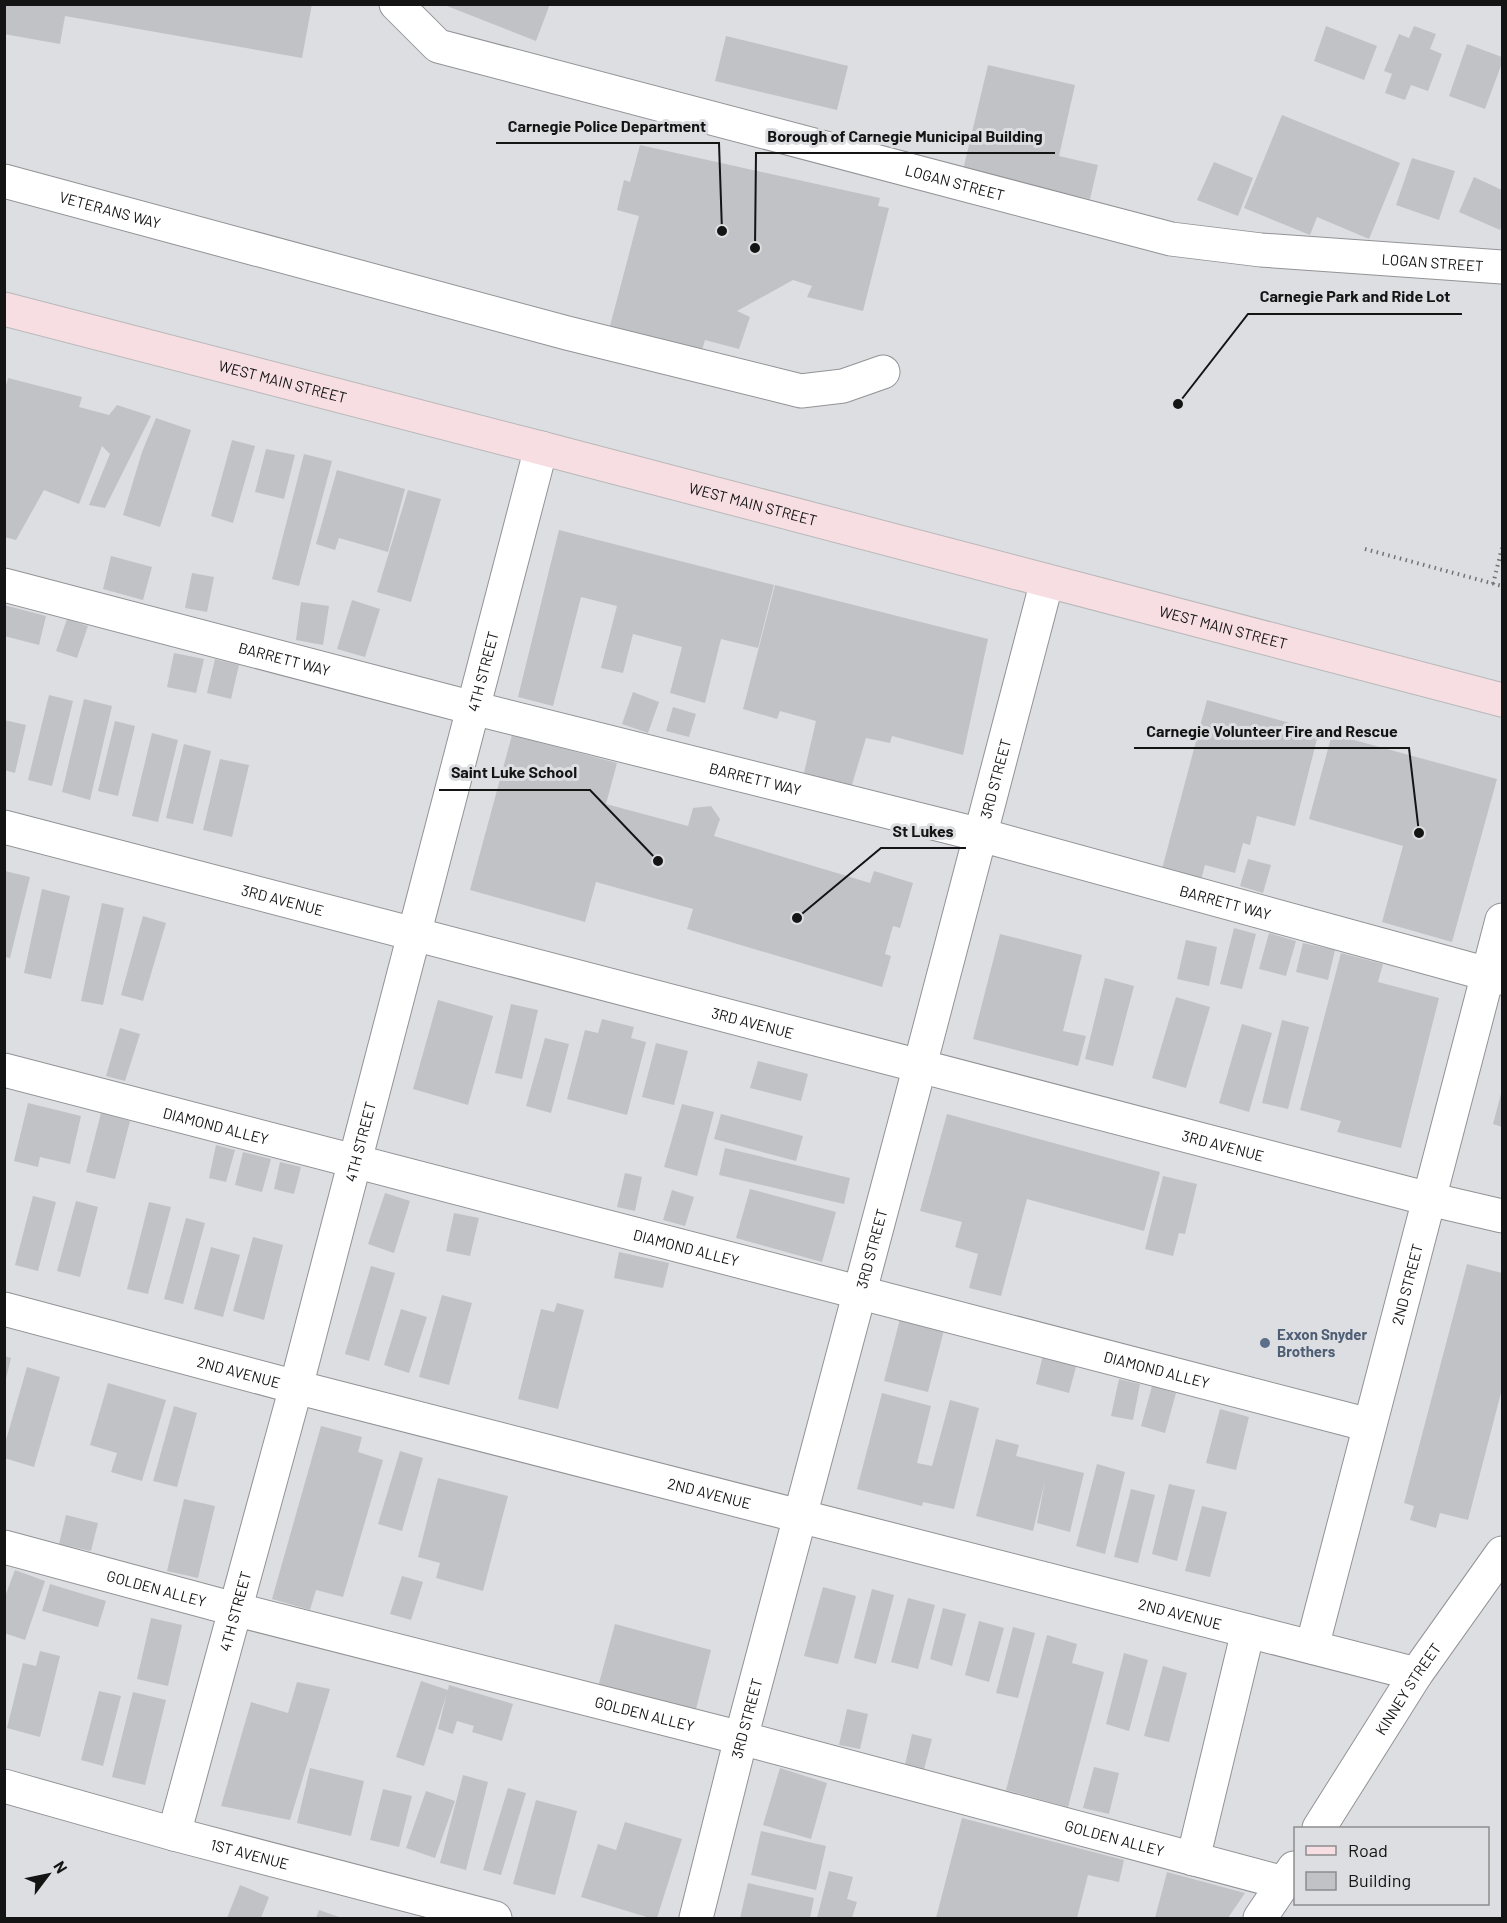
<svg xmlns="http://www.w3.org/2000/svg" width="1507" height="1923" font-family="Barlow,sans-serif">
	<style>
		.building { fill: #c1c2c5 }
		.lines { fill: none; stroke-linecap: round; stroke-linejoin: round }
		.minor-casing { stroke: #929396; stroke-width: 35 }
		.major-casing { stroke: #b8b8b9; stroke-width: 35 }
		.path { stroke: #727375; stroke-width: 4; stroke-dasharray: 1.5 4.5; stroke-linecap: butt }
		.minor { stroke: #fff; stroke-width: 33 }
		.major { stroke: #f7dee3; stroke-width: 33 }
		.service-dot { fill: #5c6f8a; stroke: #dddee1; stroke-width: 2 }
		.labels { text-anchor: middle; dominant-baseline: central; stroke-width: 6; stroke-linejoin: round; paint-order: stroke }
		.street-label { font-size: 15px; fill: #141415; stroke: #dddee1 }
		.service-label { font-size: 15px; font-weight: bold; fill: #4e5e75; stroke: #dddee1; text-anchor: start }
		.leader { fill: none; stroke: #141415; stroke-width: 2 }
		.callout-dot { fill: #141415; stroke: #dddee1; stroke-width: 2 }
		.callout-label { font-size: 16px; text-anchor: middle; font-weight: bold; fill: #141415; stroke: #dddee1; stroke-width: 6; stroke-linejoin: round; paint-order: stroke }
	</style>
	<rect width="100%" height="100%" fill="#dddee1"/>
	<path class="building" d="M4,4h308l-10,54 -237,-42 -5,28 -56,-10z
		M442,4h108l-14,37z
		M1326,26l51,20 -13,34 -50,-19z
		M1414,26l22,8 -6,15 12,5 -14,37 -17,-6 -6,15 -20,-7 7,-19 -8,-3 15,-37 10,4z
		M726,36l122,30 -11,44 -122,-29z
		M1467,44l35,13v6l-17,46 -36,-13z
		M988,65l87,20 -16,71 39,9 -8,34 -127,-29z
		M1282,115l118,48 -31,76 -52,-22 -7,18 -66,-27z
		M640,145l240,53 -2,8 11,2 -26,103 -56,-14 5,-11 -19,-6 -56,31 13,6 -11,32 -34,-9 -3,10 -92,-24 29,-110 -22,-6 7,-30 6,2z
		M1412,158l43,13 -16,49 -43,-15z
		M1214,162l39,16 -15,38 -41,-16z
		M1474,177l28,13v35l-2,5 -41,-18z
		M8,378l74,19 -3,10 30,8 8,-10 34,11 -46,92 -16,-3 21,-51 -8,-8 -23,58 -35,-14 -28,50 -12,-3v-144z
		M156,418l35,12 -31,97 -37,-12 19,-63z
		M232,440l23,6 -22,77 -22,-7z
		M266,449l29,6 -11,44 -29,-7z
		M304,454l28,7 -33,125 -27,-7z
		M337,470l68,19 -17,63 -49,-14 -4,12 -19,-6z
		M408,490l33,9 -30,103 -34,-10z
		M559,530l215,55 -16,63 -37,-9 -16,64 -35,-10 12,-46 -49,-13 -10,39 -22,-5 16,-62 -36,-9 -28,109 -35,-9z
		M111,556l41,11 -9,33 -40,-11z
		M192,573l22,4 -7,35 -22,-4z
		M775,585l213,54 -25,116 -71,-19 -2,7 -24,-5 -15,50 -48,-11 13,-56 -36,-10 -3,8 -34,-10z
		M352,600l28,9 -15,48 -28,-8z
		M301,602l28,4 -6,39 -27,-5z
		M4,605l42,11 -7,29 -35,-9z
		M67,619l21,7 -11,32 -21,-7z
		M174,653l30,6 -8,34 -29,-6z
		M215,659l24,6 -8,34 -24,-6z
		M633,692l26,10 -11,31 -26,-9z
		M49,695l24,6 -21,85 -24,-6z
		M84,699l28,7 -22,94 -28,-8z
		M1207,700l112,31 -24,95 -38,-10 -7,29 -7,-2 -8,30 -30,-8 -4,15 -39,-11z
		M673,707l23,7 -7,23 -23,-6z
		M4,720l22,5 -11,48 -11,-3z
		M115,721l20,5 -17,70 -20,-5z
		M152,733l26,7 -20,82 -26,-6z
		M1332,734l165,45 -45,163 -70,-20 21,-76 -94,-27z
		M512,735l105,28 -11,41 82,22 5,-18 18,-2 9,13 -6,17 156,47 4,-12 39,12 -13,45 -7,-2 -8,28 6,2 -9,31 -195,-58 6,-20 -97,-27 -11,40 -115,-32z
		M184,744l27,7 -18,73 -27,-6z
		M220,759l29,6 -17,72 -29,-7z
		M1248,859l23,6 -8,28 -23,-7z
		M5,871l25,6 -20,81 -6,-1z
		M42,889l28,7 -19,83 -27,-6z
		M102,903l22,5 -21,97 -22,-4z
		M143,916l23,7 -23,78 -22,-6z
		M1234,928l22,6 -14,55 -22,-5z
		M1269,933l27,8 -10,35 -27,-7z
		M1000,934l82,21 -19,76 23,5 -8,30 -105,-27z
		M1186,940l31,7 -8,39 -32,-7z
		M1303,943l32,7 -7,30 -32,-8z
		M1341,953l42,11 -5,18 61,16 -38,150 -64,-16 4,-11 -41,-11z
		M1105,978l29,8 -21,80 -28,-7z
		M1176,997l34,10 -24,81 -34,-10z
		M438,1000l55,16 -25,89 -55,-16z
		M511,1004l27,6 -16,69 -27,-6z
		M602,1019l32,8 -3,11 15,4 -19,73 -60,-16 18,-69 13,3z
		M1282,1020l27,7 -21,82 -26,-6z
		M1242,1024l30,9 -23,79 -30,-9z
		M120,1028l20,6 -15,47 -19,-5z
		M545,1038l24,6 -18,69 -25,-7z
		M656,1043l32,8 -14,54 -32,-8z
		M758,1061l50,13 -7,27 -51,-13z
		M1502,1090v37l-9,-3z
		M28,1103l53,13 -11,48 -30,-7 -2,10 -24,-6z
		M682,1104l32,8 -17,64 -33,-9z
		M101,1113l29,8 -15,58 -29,-7z
		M721,1114l82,22 -7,25 -82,-22z
		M947,1114l213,58 -16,59 -117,-32 -26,97 -32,-8 9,-34 -23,-7 7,-25 -42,-11z
		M216,1145l19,5 -9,32 -17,-4z
		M725,1148l125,30 -6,26 -125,-29z
		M243,1152l28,7 -9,33 -27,-7z
		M280,1162l21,5 -7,27 -20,-5z
		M625,1173l17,4 -7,34 -18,-4z
		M1163,1176l34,8 -12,50 -6,-1 -6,23 -28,-7z
		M750,1189l86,23 -14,50 -86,-24z
		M672,1190l22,7 -9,29 -22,-6z
		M385,1193l25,8 -16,52 -26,-9z
		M33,1196l23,6 -18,69 -23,-6z
		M76,1201l22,6 -18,70 -23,-6z
		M149,1202l22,5 -23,87 -21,-5z
		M454,1213l25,5 -9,38 -24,-5z
		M186,1218l19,5 -22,81 -19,-5z
		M253,1237l30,8 -19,75 -31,-9z
		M211,1247l29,8 -17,62 -29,-8z
		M619,1252l50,11 -6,25 -49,-10z
		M1467,1264l35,9v116l-34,131 -28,-7 -4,15 -26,-8 4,-14 -10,-3z
		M371,1266l24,7 -26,88 -24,-7z
		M442,1295l30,8 -23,82 -30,-8z
		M557,1303l27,7 -26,99 -40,-10 23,-90 13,3z
		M401,1309l26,8 -18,56 -25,-8z
		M900,1319l44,11 -16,62 -44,-11z
		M1043,1355l34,8 -8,30 -33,-9z
		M5,1356l6,2 -6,25z
		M27,1367l33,10 -26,90 -30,-9v-11z
		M1119,1379l21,5 -7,36 -22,-4z
		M108,1383l58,17 -24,81 -31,-9 6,-19 -27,-8z
		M1152,1386l24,7 -11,40 -24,-7z
		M882,1393l49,13 -14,57 15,3 18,-66 29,8 -25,101 -31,-7 -1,4 -65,-17z
		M174,1406l23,7 -20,74 -24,-6z
		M1220,1409l29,8 -13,53 -30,-7z
		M321,1426l41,11 -4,15 25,8 -40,137 -27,-7 -6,20 -38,-11z
		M996,1439l23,6 -3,11 68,17 -14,59 -33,-9 8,-42 -12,50 -57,-15z
		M400,1451l23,7 -21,73 -24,-7z
		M1097,1464l28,8 -20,82 -29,-8z
		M438,1478l70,18 -25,95 -47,-13 4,-15 -22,-6z
		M1169,1484l26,6 -18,71 -25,-7z
		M1131,1489l24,6 -17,68 -24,-6z
		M184,1499l31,7 -17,72 -31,-7z
		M1202,1506l25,6 -17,65 -25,-6z
		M66,1515l32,8 -7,28 -32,-7z
		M15,1570l30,11 -20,59 -21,-7v-34z
		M402,1576l21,6 -12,38 -21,-6z
		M50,1584l56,17 -8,26 -56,-16z
		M823,1587l33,9 -18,68 -34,-8z
		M872,1589l22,6 -18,69 -22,-6z
		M908,1598l27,7 -17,64 -27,-7z
		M943,1608l23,6 -14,52 -22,-7z
		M151,1618l31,7 -14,61 -31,-7z
		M979,1621l25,7 -15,54 -24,-7z
		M615,1624l96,26 -16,63 -97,-26z
		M1013,1627l22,6 -17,65 -22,-5z
		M1047,1635l30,9 -5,19 32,9 -36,135 -62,-17z
		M40,1651l20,5 -20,81 -33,-9 16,-65 13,3z
		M1124,1653l24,7 -19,71 -23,-7z
		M1163,1666l24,7 -18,69 -25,-6z
		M421,1681l27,9 1,-5 64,19 -11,37 -30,-9 2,-6 -17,-5 -4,13 -15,-5 9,-36 -23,73 -28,-9z
		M297,1682l33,7 -40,131 -69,-14 30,-104 37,11z
		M99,1691l22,5 -18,70 -22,-6z
		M133,1692l33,8 -21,85 -33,-8z
		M847,1709l21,5 -8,35 -21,-4z
		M912,1734l20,5 -9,34 -19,-4z
		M1094,1767l25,6 -10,41 -26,-6z
		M310,1768l54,13 -13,55 -54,-13z
		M780,1768l47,15 -16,56 -48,-14z
		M463,1775l25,7 -22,88 -26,-7z
		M508,1788l18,5 -25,82 -18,-5z
		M383,1789l29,7 -13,51 -29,-7z
		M426,1791l29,10 -20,57 -29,-10z
		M536,1800l41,11 -22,84 -42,-11z
		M962,1818l162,42 -5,22 -31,-7 -11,43h-141z
		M625,1822l57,17 -25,79h-7l-69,-21 17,-53 18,6z
		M761,1831l65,15 -10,44 -65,-15z
		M829,1871l24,6 -6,22 10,3 -5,16h-35z
		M1167,1872l78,21 -17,25h-73z
		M748,1883l66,15 -4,20h-70z
		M240,1885l29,12 -8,21h-34z
		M319,1910l23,8h-26z"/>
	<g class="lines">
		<g class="minor-casing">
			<g id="minor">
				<path id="s1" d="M396,4l42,42 733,193 90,11 241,17"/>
				<path id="s2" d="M4,181l563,152 234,58 42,-5 40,-14"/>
				<path id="s3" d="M4,585l469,123 508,127 521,143"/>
				<path id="s4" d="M4,827l1425,372 73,17"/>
				<path id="s5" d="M4,1070c455,120 911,235 1365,355"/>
				<path id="s6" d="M4,1309l292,78 1120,287"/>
				<path id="s7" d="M4,1547l230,62 507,129 543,145"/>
				<path id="s8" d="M1312,1647l190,-727"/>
				<path id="s9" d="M4,1786l170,48 321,84"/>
				<path id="s10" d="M1319,1828l97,-154 86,-121"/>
				<path id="s11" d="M174,1834l122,-447 245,-939"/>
				<path d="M1193,1859l55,-228"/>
				<path id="s12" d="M696,1918l45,-180 168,-631 138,-526"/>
				<path d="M1260,1918l34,-50"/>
			</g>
		</g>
		<g class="major-casing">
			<g id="major">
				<path id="s13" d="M4,309l537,139 961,252"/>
			</g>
		</g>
		<path class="path" d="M1365,549l137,37
			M1493,584l9,-36"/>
		<use href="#minor" class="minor"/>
		<use href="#major" class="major"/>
	</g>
	<circle class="service-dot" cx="1265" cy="1343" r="6"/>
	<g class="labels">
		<g class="street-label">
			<text stroke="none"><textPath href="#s1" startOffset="594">LOGAN STREET</textPath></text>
			<text stroke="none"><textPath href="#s2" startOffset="110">VETERANS WAY</textPath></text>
			<text stroke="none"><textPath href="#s1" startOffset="1080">LOGAN STREET</textPath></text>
			<text stroke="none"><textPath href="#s13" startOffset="288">WEST MAIN STREET</textPath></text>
			<text stroke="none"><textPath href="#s13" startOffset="774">WEST MAIN STREET</textPath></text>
			<text stroke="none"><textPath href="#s13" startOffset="1260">WEST MAIN STREET</textPath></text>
			<text stroke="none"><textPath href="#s3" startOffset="290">BARRETT WAY</textPath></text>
			<text stroke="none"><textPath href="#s11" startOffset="1203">4TH STREET</textPath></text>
			<text stroke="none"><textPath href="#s3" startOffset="776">BARRETT WAY</textPath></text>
			<text stroke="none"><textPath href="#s12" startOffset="1178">3RD STREET</textPath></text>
			<text stroke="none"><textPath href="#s4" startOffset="288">3RD AVENUE</textPath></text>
			<text stroke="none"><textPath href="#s3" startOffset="1262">BARRETT WAY</textPath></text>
			<text stroke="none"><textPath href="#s4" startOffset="774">3RD AVENUE</textPath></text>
			<text stroke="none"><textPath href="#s5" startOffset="219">DIAMOND ALLEY</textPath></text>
			<text stroke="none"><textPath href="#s11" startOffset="717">4TH STREET</textPath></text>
			<text stroke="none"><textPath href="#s4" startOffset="1260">3RD AVENUE</textPath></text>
			<text stroke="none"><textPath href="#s5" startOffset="705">DIAMOND ALLEY</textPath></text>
			<text stroke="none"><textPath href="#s12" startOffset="692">3RD STREET</textPath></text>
			<text stroke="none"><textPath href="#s8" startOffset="375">2ND STREET</textPath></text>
			<text stroke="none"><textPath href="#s5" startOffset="1191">DIAMOND ALLEY</textPath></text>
			<text stroke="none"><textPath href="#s6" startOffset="243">2ND AVENUE</textPath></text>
			<text stroke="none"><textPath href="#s6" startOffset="729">2ND AVENUE</textPath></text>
			<text stroke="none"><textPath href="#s7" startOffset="158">GOLDEN ALLEY</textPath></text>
			<text stroke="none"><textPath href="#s11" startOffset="231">4TH STREET</textPath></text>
			<text stroke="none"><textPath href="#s6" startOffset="1215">2ND AVENUE</textPath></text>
			<text stroke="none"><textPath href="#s10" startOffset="165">KINNEY STREET</textPath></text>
			<text stroke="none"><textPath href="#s7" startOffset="662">GOLDEN ALLEY</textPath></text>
			<text stroke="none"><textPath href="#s12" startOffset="206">3RD STREET</textPath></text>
			<text stroke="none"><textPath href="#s7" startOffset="1148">GOLDEN ALLEY</textPath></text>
			<text stroke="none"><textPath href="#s9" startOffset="255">1ST AVENUE</textPath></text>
		</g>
		<g class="service-label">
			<text x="1277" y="1334">Exxon Snyder<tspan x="1277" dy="17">Brothers</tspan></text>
		</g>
	</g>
	<path class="leader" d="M722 231L719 143H496M755 248L756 153H1055M1178 404L1248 314H1462M1419 833L1409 748H1134M658 861L590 790H439M797 918L881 848H966"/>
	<g class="callout-dot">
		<circle cx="722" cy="231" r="6"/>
		<circle cx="755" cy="248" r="6"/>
		<circle cx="1178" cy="404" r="6"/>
		<circle cx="1419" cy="833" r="6"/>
		<circle cx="658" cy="861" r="6"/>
		<circle cx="797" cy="918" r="6"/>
	</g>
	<g class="callout-label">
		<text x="607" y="132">Carnegie Police Department</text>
		<text x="905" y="142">Borough of Carnegie Municipal Building</text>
		<text x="1355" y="302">Carnegie Park and Ride Lot</text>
		<text x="1272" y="737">Carnegie Volunteer Fire and Rescue</text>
		<text x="514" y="778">Saint Luke School</text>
		<text x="923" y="837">St Lukes</text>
	</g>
	<rect width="1507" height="1923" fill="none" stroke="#141415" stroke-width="12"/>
	<rect x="1294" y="1827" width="195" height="78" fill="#dddee1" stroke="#8d8d8f" stroke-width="1.5"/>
	<rect x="1306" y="1846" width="30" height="9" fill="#f7dee3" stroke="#8d8d8f" stroke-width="1.5"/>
	<text x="1348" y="1857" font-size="18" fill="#141415">Road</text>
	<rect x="1306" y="1872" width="30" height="18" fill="#c1c2c5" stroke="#8d8d8f" stroke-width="1.5"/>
	<text x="1348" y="1887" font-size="18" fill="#141415">Building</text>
	<g transform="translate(48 1875) rotate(58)" stroke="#dddee1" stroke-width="4.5" paint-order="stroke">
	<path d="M0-4.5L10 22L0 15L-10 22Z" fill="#141415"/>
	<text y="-9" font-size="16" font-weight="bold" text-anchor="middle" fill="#141415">N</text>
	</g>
</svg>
